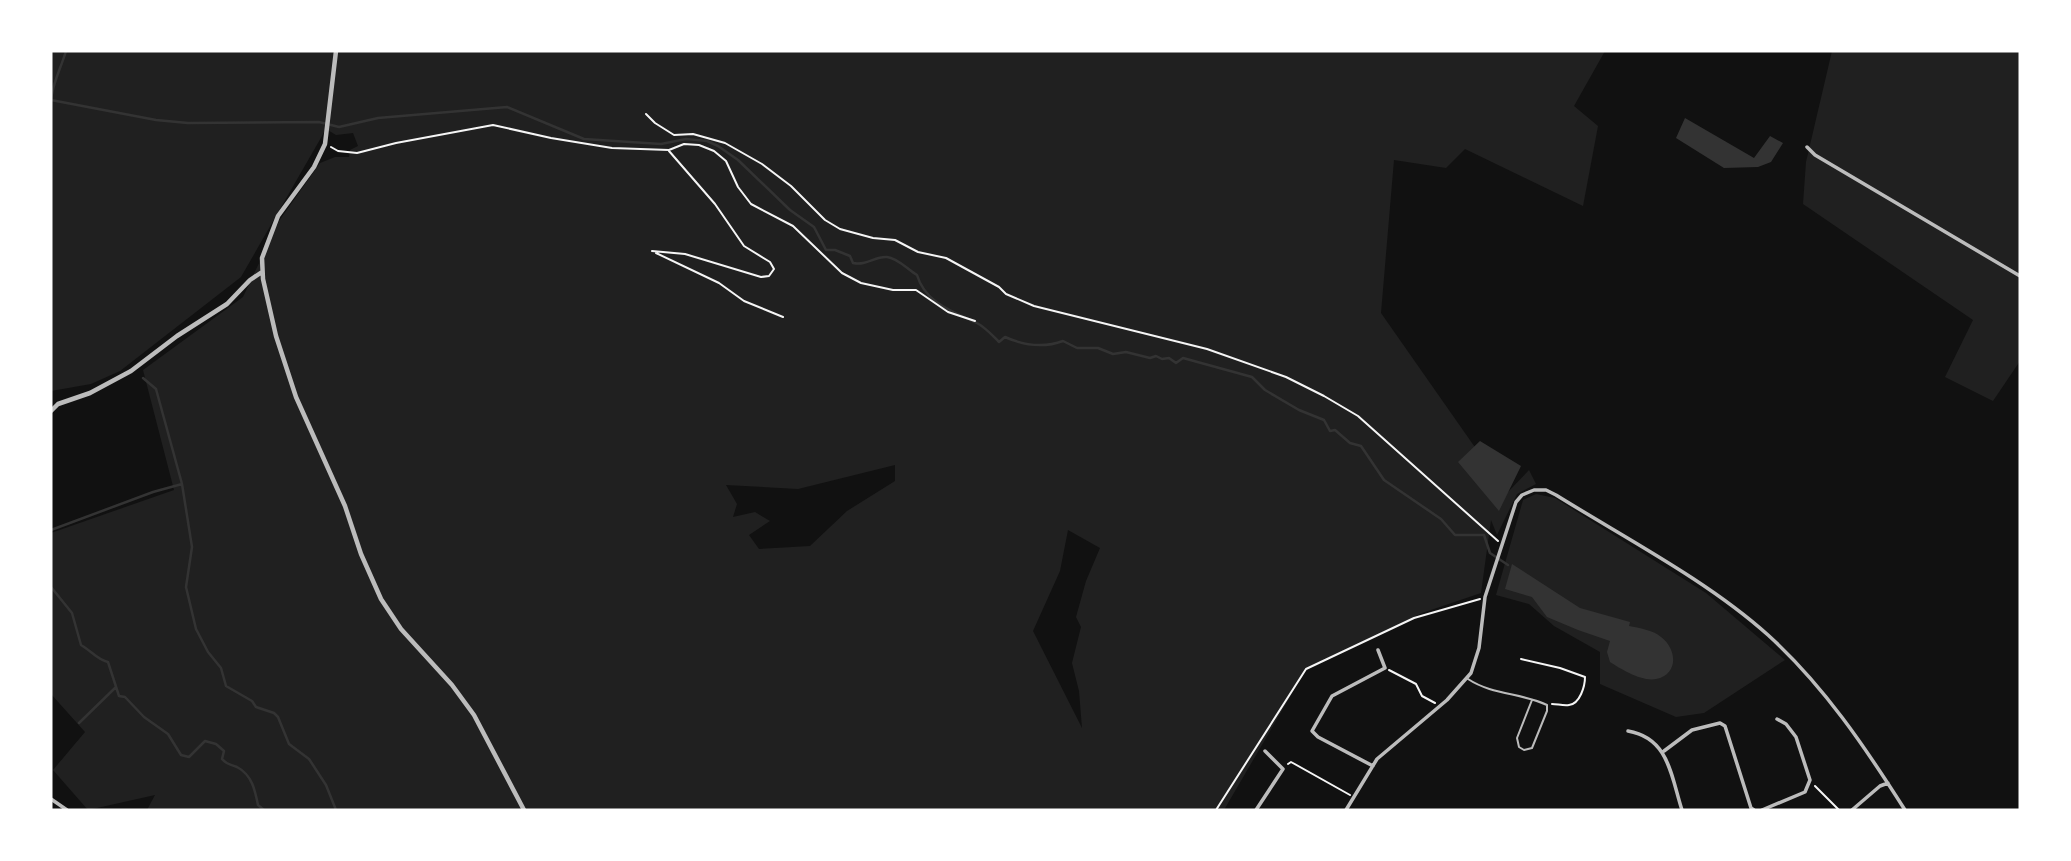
<svg xmlns="http://www.w3.org/2000/svg" width="2071" height="861" font-family="'Fira Sans Condensed',sans-serif">
	<style>
		.green { fill: #202020; fill-rule: evenodd }
		.water { fill: #333 }
		.lines { fill: none; stroke-linecap: round; stroke-linejoin: round }
		.stream { stroke: #333; stroke-width: 2.5 }
		.path { stroke: #f5f5f5; stroke-width: 2 }
		.service { stroke: #bcbcbc; stroke-width: 2 }
		.minor { stroke: #bcbcbc; stroke-width: 3.5 }
		.tertiary { stroke: #bcbcbc; stroke-width: 4.5 }
	</style>
	<rect width="100%" height="100%" fill="#111"/>
	<path class="green" d="M51,51h1554l-31,55 24,20 -15,80 -118,-57 -19,19 -52,-8 -13,153 126,180 22,-23 7,14 -19,10 -20,41 -6,-15 -10,73 -59,20 -117,58 -81,139h-1077l8,-15 -67,15 -35,-40 32,-38 -34,-38v-161l123,-43 -31,-120 100,-73 36,-76 41,-58 15,-6h14l1,-7 8,-4 -5,-13 -17,2 -10,-6 -85,148 -121,94 -29,13 -40,7zM895,465v16l-48,30 -37,35 -51,3 -10,-14 21,-14 -15,-9 -22,5 4,-13 -11,-19 72,4zM1068,530l32,18 -14,33 -10,36 5,10 -9,36 7,28 3,37 -49,-97 27,-60z
		M1832,51h188v310l-27,40 -48,-24 28,-57 -170,-116 3,-42z
		M1536,494l19,4 151,95 79,67 -81,53 -28,4 -76,-33v-32l-46,-26 -25,-22 -33,-9 27,-95z"/>
	<path class="water" d="M1685,118l69,40 16,-22 13,7 -12,19 -13,5 -34,1 -48,-30z
		M1480,441l41,25 -22,45 -41,-49z
		M1512,564l68,44 50,14 -1,4c10,2 24,4 32,11 16,12 18,37 -5,42 -14,3 -35,-10 -46,-17l-3,-10 3,-11 -32,-11 -31,-13 -15,-20 -27,-8z"/>
	<g class="lines">
		<path class="stream" d="M51,100l105,20 32,3 131,-1 20,5 39,-9 129,-11 77,32 77,5 25,-5 21,2 11,5 20,14 52,50 24,17 12,23h9l15,6 3,7c14,3 22,-7 34,-6 11,1 21,13 30,18 8,28 37,37 60,48 9,5 15,12 22,19l6,-5c18,8 39,11 58,4l14,7h21l15,6 13,-2 24,6 6,-2 6,3 7,-1 7,5 7,-5 69,19 13,13 34,20 25,10 6,11 5,-1 15,13 11,3 23,34 57,39 14,16h29l6,18 18,12
			M51,101c1,-17 10,-33 15,-50
			M143,378l13,11 26,95 10,63 -6,40 10,42 12,23 13,16 5,18 26,15 4,6 18,6 4,4 11,27 20,15 17,26 10,25
			M51,530l102,-38 29,-8
			M51,587l21,26 9,32c9,5 18,16 27,17l11,34 6,1 19,20 24,17 13,21 8,2 16,-16 11,3 8,7 -2,8c5,6 8,5 15,8 15,8 18,23 21,38l6,5
			M79,723l37,-36"/>
		<path class="path" d="M646,114l9,9 19,12 19,-1 32,9 37,21 29,22 34,34 15,9 33,9 22,2 23,12 28,6 53,29 7,7 28,12 173,43 79,28 38,19 34,20 140,125
			M331,147l7,4 19,2 39,-10 97,-18 58,13 61,10 57,2 15,-6 15,1 15,6 12,10 12,26 13,17 42,22 49,47 19,10 32,7h23l32,22 27,9
			M652,251l33,3 76,23 8,-1 5,-7 -4,-7 -26,-16 -29,-42 -46,-53
			M656,253l63,30 25,18 39,16
			M1521,659l39,9 25,9c0,9 -5,27 -16,28 -5,1 -12,-1 -17,-1
			M1389,670l27,14 6,12 13,7
			M1288,764l3,-2 59,33
			M1815,786l24,24
			M1216,810l90,-141 108,-51 66,-19"/>
		<path class="service" d="M1468,679c24,16 54,14 79,26v6l-15,37 -8,2 -5,-3 -2,-9 15,-38"/>
		<path class="minor" d="M1807,147l8,8 205,121
			M1628,731c41,7 43,45 54,79
			M1664,751l28,-21 28,-7 5,3 26,82 3,2
			M1373,766l-55,-29 -6,-6 20,-35 53,-28 -7,-18
			M51,799l16,11
			M1256,810l27,-41 -18,-18
			M1346,810l31,-51 70,-59 24,-27 8,-25 6,-51 31,-95 6,-7 12,-5h12l10,5c69,43 152,86 212,140 56,51 97,112 137,175
			M1762,810l43,-18 5,-12 -14,-43 -10,-13 -9,-5
			M1852,810l28,-24 8,-3"/>
		<path class="tertiary" d="M336,51l-11,93 -11,23 -36,49 -16,42 1,21 13,57 20,61 49,109 16,48 20,45 20,30 51,56 22,30 50,95
			M51,411l7,-7 32,-11 41,-22 46,-35 50,-32 23,-24 12,-8"/>
	</g>
	<rect width="2071" height="861" fill="none" stroke="#ffffff" stroke-width="105"/>
</svg>
